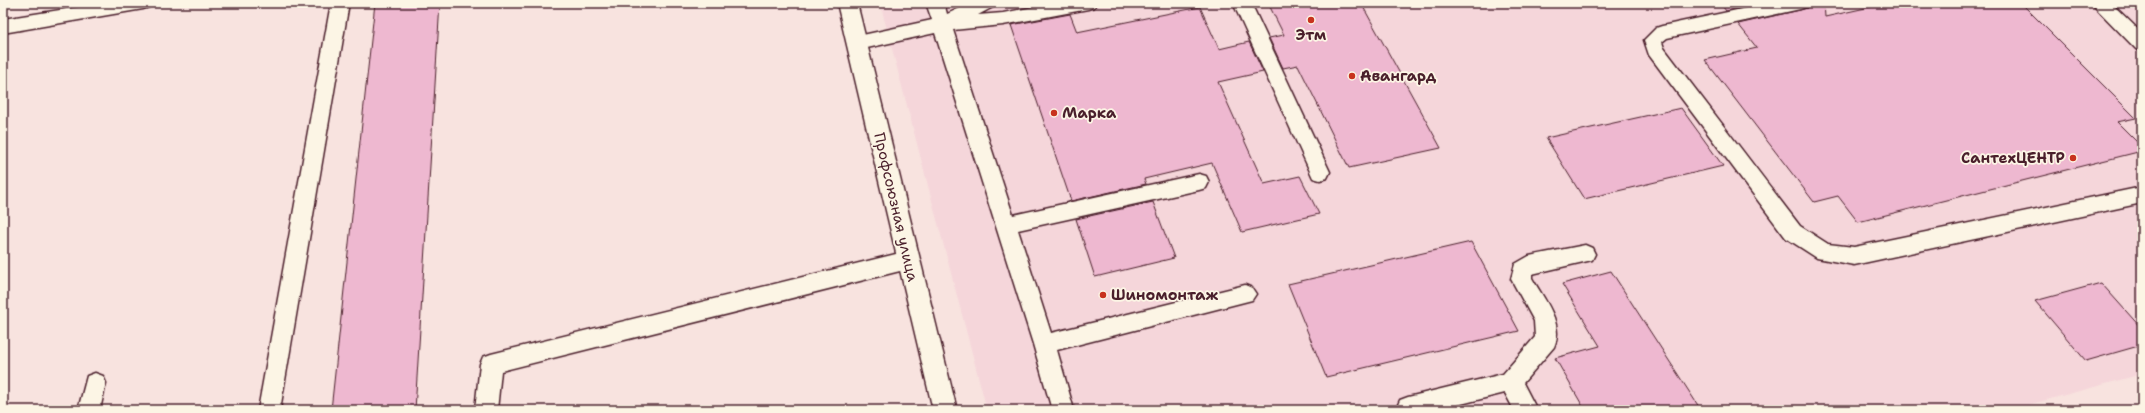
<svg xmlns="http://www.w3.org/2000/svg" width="2145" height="413" font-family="'Shantell Sans',sans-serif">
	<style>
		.built { fill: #f5d6da }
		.building { fill: #eeb8d0; stroke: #4a1f2b }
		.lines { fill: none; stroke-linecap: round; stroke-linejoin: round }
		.lane-casing { stroke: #4a1f2b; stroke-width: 3 }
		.highway-casing { stroke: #4a1f2b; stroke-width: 3 }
		.lane { fill: #fcf5e5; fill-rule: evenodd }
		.highway { fill: #fcf5e5; fill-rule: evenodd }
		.poi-dot { fill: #c8321e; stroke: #fcf5e5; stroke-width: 1.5 }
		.labels { text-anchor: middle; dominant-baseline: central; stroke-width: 3.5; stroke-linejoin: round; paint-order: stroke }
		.poi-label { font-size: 15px; font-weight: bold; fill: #4a1f2b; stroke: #fcf5e5; text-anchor: start }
		.street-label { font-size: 15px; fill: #4a1f2b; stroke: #fcf5e5 }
	</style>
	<rect width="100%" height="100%" fill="#f8e3df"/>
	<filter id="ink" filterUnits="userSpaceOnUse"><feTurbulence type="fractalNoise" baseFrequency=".025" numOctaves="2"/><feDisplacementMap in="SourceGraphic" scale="8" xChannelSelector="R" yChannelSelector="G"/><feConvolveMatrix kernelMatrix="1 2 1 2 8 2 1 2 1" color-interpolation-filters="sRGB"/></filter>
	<g filter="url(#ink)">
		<path class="built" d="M880,3h1262v371l-132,36h-1023z"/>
		<path class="building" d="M375,3h65l-25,407h-84z
			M1268,3h93l80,145 -92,20 -51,-103 -15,3 -14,-30 15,-3z
			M1720,3h43l-37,8z
			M1810,3h14l1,14 63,-14h133l115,115 -19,4 25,25v4l-284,71 -20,-26 -24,6 -109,-142 52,-12 -19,-24 62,-14 7,-2z
			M1200,7l19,42 30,-7 14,30 -45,10 46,102 36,-8 19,38 -77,18 -30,-69 -68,16 2,5 -75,17 -60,-176 59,-11 7,18z
			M1681,108l42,58 -139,33 -38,-61z
			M1153,202l21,56 -79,19 -19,-58z
			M1471,242l48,89 -193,46 -38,-93z
			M1611,271l90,139h-116l-30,-52 45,-12 -38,-62z
			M2101,283l41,46v16l-56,16 -51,-60z"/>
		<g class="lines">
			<g class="lane-casing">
				<path id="lane" d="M104,3h48l-3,4 -6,2 -140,24v-14z
					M331,3h18l-69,407h-22z
					M926,3h18l3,11 24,-11h25l-3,4 -15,8 25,-2 51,-10h43l-3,4 -6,2 -85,16 -50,5 60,185 186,-41 7,2 3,6 -3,6 -7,2 -181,40 33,103 194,-48 7,3 4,6 -4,6 -195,50 17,60h-22l-19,-66 -98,-311 -77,17 -6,-2 -3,-5 3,-5 6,-2 74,-16z
					M1233,3h18l79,169 -3,6 -7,2 -7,-2z
					M1770,3h39l-3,4 -6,2 -133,29 -5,4 2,6 136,178 28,18 26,3 288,-60v16l-288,62 -37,-7 -31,-20 -137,-183 -5,-15 12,-12 6,-2z
					M2091,3h20l31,30v18l-6,-2z
					M1585,245l7,3 3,6 -3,6 -60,14v4c11,20 33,45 22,69l-31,36 14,27h-23l-9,-17 -68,17h-39l-1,-3 3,-7 8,-3 95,-23 32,-37 -1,-16 -23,-42 4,-15 14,-8z
					M908,251l7,3 3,6 -3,6 -7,3 -407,102 -4,39h-22l5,-46 3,-7 8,-3z
					M95,373l8,3 3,7 -6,27h-22l9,-34z"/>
			</g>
			<g class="highway-casing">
				<path id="highway" d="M837,3h20l100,407h-24z"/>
			</g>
			<use href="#lane" class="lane"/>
			<use href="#highway" class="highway"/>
		</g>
	</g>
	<g class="poi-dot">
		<circle cx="1311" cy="20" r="4"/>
		<circle cx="1352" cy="76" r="4"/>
		<circle cx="1054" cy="113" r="4"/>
		<circle cx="2073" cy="158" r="4"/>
		<circle cx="1103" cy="295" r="4"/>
	</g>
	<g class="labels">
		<g class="poi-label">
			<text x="1311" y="35" text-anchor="middle">Этм</text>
			<text x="1360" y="76">Авангард</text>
			<text x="1062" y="113">Марка</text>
			<text x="2065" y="158" text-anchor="end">СантехЦЕНТР</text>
			<text x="1111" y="295">Шиномонтаж</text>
		</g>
		<g class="street-label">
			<text transform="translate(896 207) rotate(77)">Профсоюзная улица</text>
		</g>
	</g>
	<rect width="2145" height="413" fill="none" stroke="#fcf5e5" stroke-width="16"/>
	<rect x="8" y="8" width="2129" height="397" fill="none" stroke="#4a1f2b" stroke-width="1.5" filter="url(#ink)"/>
</svg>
